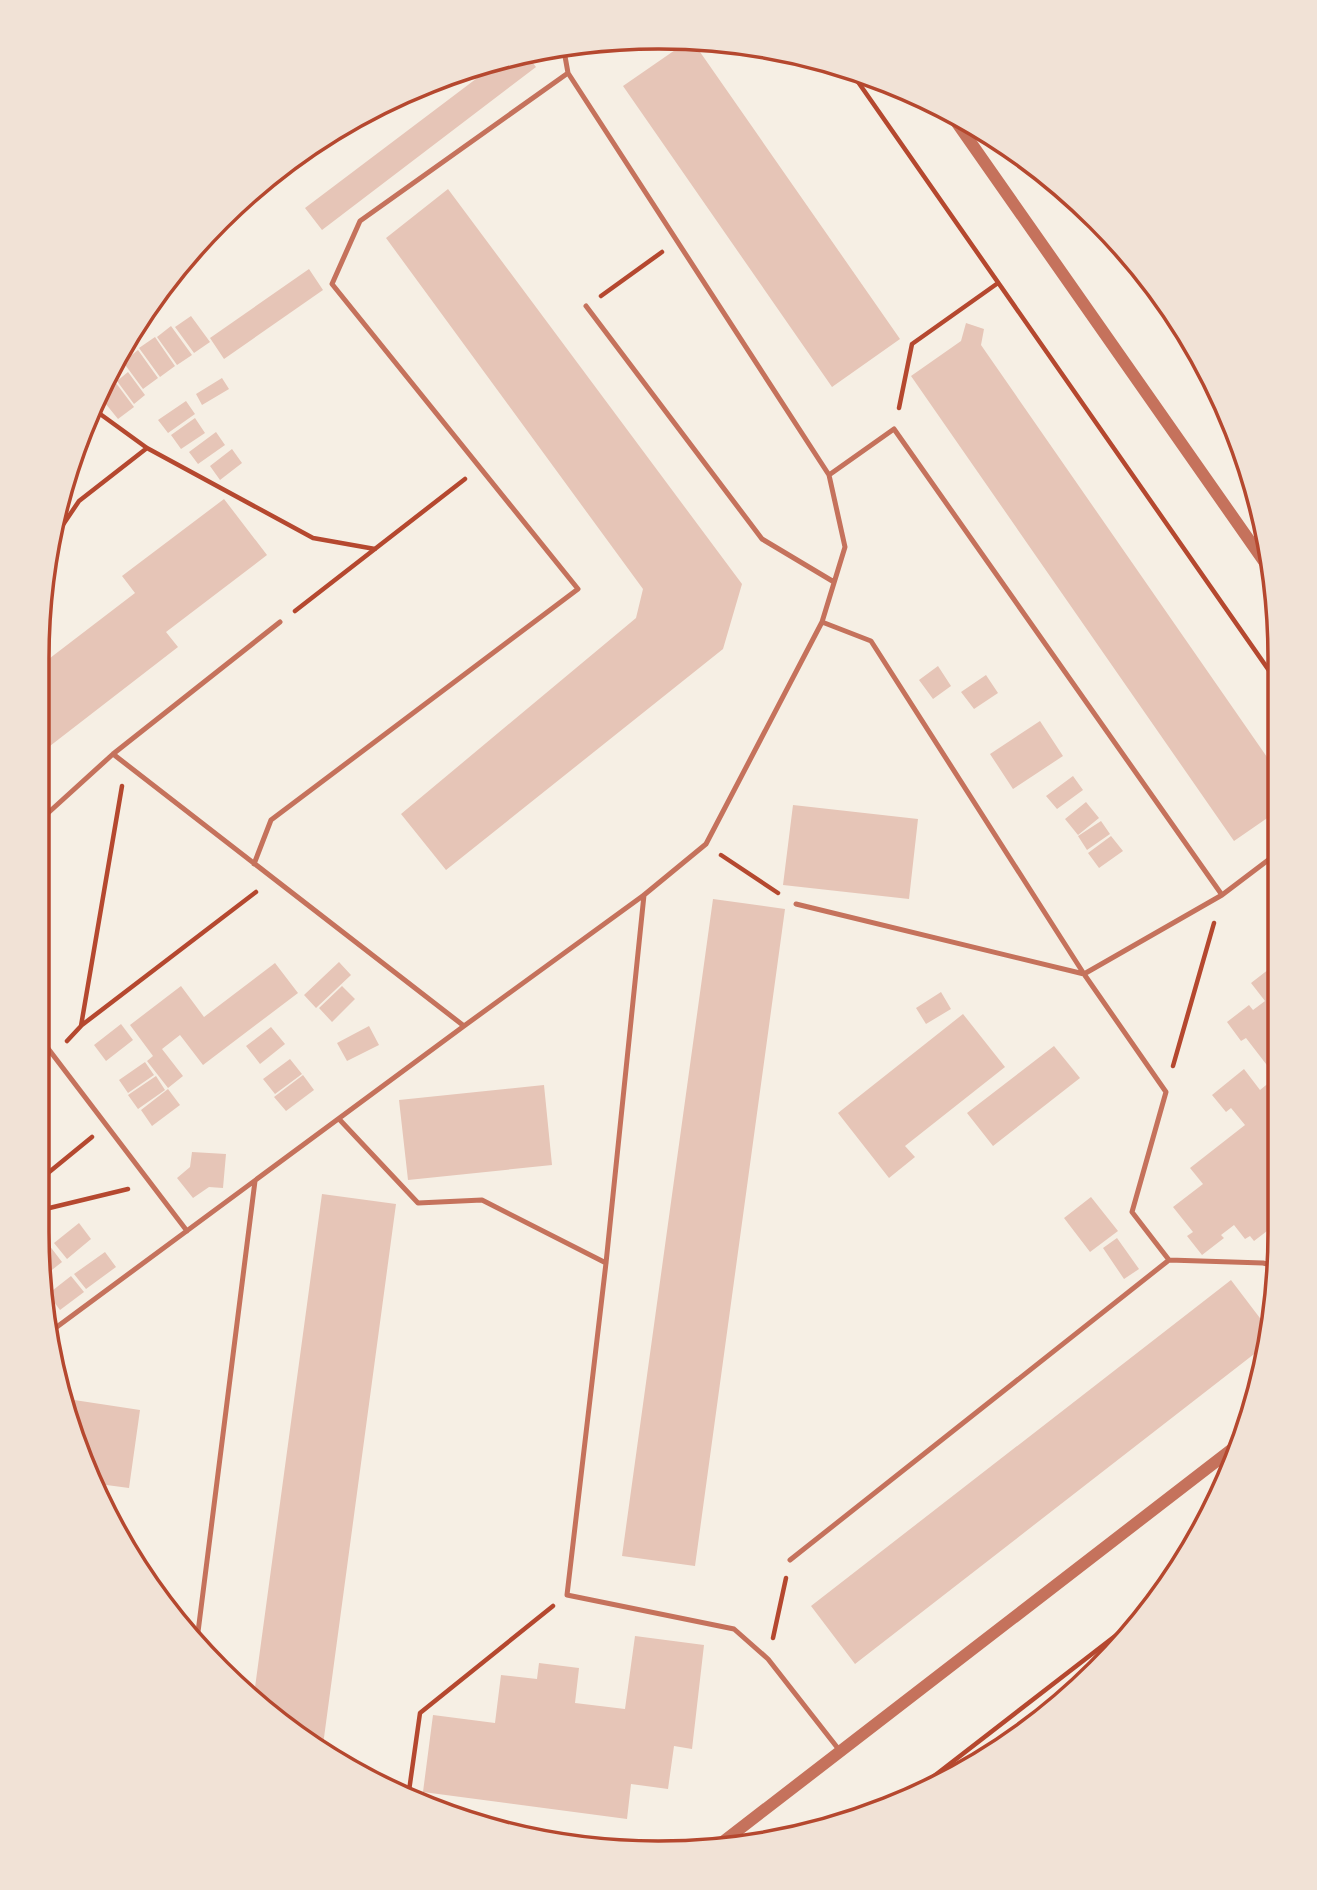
<svg xmlns="http://www.w3.org/2000/svg" width="1317" height="1890" font-family="Montserrat,sans-serif">
	<style>
		.building { fill: #e6c5b7 }
		.lines { fill: none; stroke-linecap: round; stroke-linejoin: round }
		.path { stroke: #b5482f; stroke-width: 4.5 }
		.service { stroke: #c5725c; stroke-width: 5 }
		.tertiary { stroke: #c5725c; stroke-width: 12 }
		.rim { fill: none; stroke: #b5482f; stroke-width: 3.5 }
	</style>
	<rect width="100%" height="100%" fill="#f6efe4"/>
	<path class="building" d="M691,39l209,300 -68,48 -209,-301z
		M526,54l10,13 -214,163 -17,-22 196,-148z
		M448,189l294,395 -19,65 -277,221 -45,-56 235,-196 7,-29 -257,-351z
		M309,269l14,21 -99,69 -14,-21z
		M191,316l19,26 -16,11 -19,-26z
		M966,323l18,6 -3,16 295,425v42l-42,29 -323,-465 50,-35z
		M171,326l21,29 -15,10 -20,-28z
		M155,337l20,29 -15,11 -21,-29z
		M138,350l20,28 -15,11 -20,-27z
		M128,372l17,23 -11,9 -17,-23z
		M222,378l7,11 -27,16 -6,-11z
		M113,379l21,28 -16,12 -17,-21 6,-15z
		M186,401l9,13 -27,19 -10,-13z
		M195,418l10,15 -24,16 -10,-14z
		M216,432l9,13 -27,19 -9,-12z
		M232,449l10,14 -22,17 -10,-14z
		M224,499l43,56 -101,77 12,15 -141,109v-88l98,-75 -13,-17z
		M938,666l13,20 -18,13 -14,-19z
		M986,675l12,18 -24,16 -13,-17z
		M1040,721l23,35 -50,33 -23,-35z
		M1073,776l10,14 -26,19 -11,-13z
		M1086,802l13,16 -21,17 -13,-16z
		M793,805l125,14 -9,80 -126,-14z
		M1101,821l9,13 -23,16 -9,-14z
		M1111,836l12,15 -24,17 -11,-15z
		M713,899l72,10 -90,657 -73,-10z
		M339,962l12,13 -35,33 -12,-13z
		M275,963l23,30 -95,72 -23,-30 -18,14 21,27 -15,12 -21,-27 6,-5 -23,-31 51,-39 23,31z
		M1277,963l2,259 -25,19 -4,-5 -5,3 -11,-14 -13,10 3,3 -22,17 -15,-19 6,-4 -20,-25 30,-23 -13,-16 55,-43 -14,-17 -5,4 -14,-17 32,-26 16,21 16,-13 -30,-39 -5,3 -14,-19 22,-17 4,5 12,-9 -14,-18z
		M342,986l13,13 -23,23 -13,-14z
		M941,992l10,17 -25,15 -10,-16z
		M963,1014l42,53 -100,79 10,11 -26,21 -51,-65z
		M121,1024l12,16 -27,21 -12,-16z
		M369,1026l10,19 -32,16 -10,-18z
		M271,1027l14,17 -25,20 -14,-18z
		M1054,1046l26,32 -87,68 -26,-33z
		M290,1059l12,15 -27,20 -12,-15z
		M145,1062l9,13 -26,18 -9,-13z
		M303,1075l11,15 -28,21 -12,-14z
		M156,1076l9,14 -27,19 -10,-14z
		M544,1085l8,80 -144,15 -9,-80z
		M168,1089l12,16 -28,21 -11,-16z
		M192,1152l34,2 -3,34 -14,-1 -16,11 -16,-20 13,-11z
		M322,1194l74,10 -73,541 -70,-43z
		M1091,1197l27,34 -28,21 -26,-34z
		M79,1223l12,16 -24,20 -13,-16z
		M1117,1238l22,31 -15,10 -21,-31z
		M49,1245l13,17 -19,15 -3,-24z
		M105,1252l11,15 -30,22 -12,-15z
		M71,1276l13,16 -24,18 -12,-16z
		M1231,1280l38,50 -2,14 -412,320 -44,-58z
		M61,1398l79,12 -11,78 -30,-4z
		M635,1636l69,9 -12,104 -18,-3 -6,43 -37,-5 -4,35 -204,-27 10,-77 62,8 6,-48 36,4 2,-16 40,5 -4,35 50,6z"/>
	<g class="lines">
		<path class="path" d="M849,69l426,610
			M601,296l61,-44
			M899,408l13,-64 86,-61
			M96,411l51,37 166,90 62,11
			M48,547l31,-46 68,-53
			M295,611l170,-132
			M721,855l57,38
			M82,1025l174,-133
			M67,1041l14,-15 41,-240
			M1173,1066l41,-143
			M37,1182l55,-45
			M37,1211l91,-22
			M773,1638l13,-60
			M907,1797l247,-191
			M408,1798l12,-85 133,-107"/>
		<path class="service" d="M563,45l5,28 261,402
			M586,306l176,233 72,43
			M822,622l49,19 213,333 82,118 -34,120 37,48
			M113,754l351,272
			M37,823l76,-69 167,-132
			M254,864l17,-44 307,-231 -246,-305 28,-63 208,-148
			M644,895l-38,368 -39,332 167,34 34,30 72,92
			M796,904l288,70 138,-79
			M37,1034l150,197
			M339,1119l79,84 64,-3 124,63
			M50,1332l414,-306 180,-131 62,-51 116,-222 23,-75 -16,-72 65,-46 328,466 54,-41
			M790,1560l379,-300 94,3 16,4
			M197,1640l58,-459"/>
		<path class="tertiary" d="M948,110l327,467
			M715,1848l525,-405"/>
	</g>
	<path d="M0 0H1317V1890H0ZM658 49H659A609 609 0 0 1 1268 658V1232A609 609 0 0 1 659 1841H658A609 609 0 0 1 49 1232V658A609 609 0 0 1 658 49Z" fill="#f1e2d6" fill-rule="evenodd"/>
	<path class="rim" d="M658 49H659A609 609 0 0 1 1268 658V1232A609 609 0 0 1 659 1841H658A609 609 0 0 1 49 1232V658A609 609 0 0 1 658 49Z"/>
</svg>
